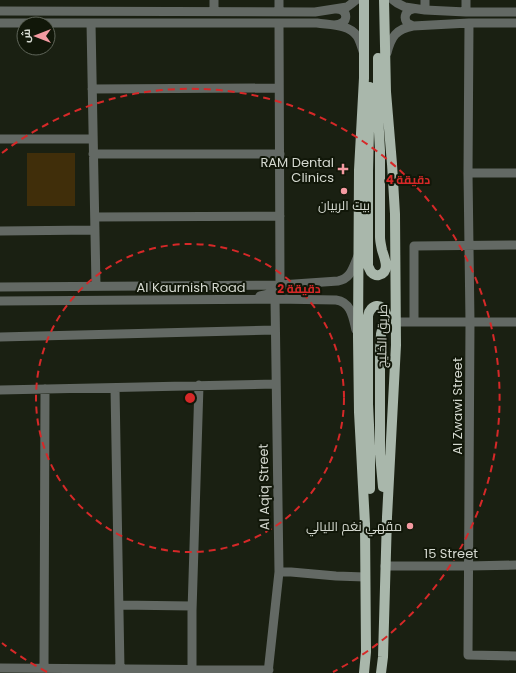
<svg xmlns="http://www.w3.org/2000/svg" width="516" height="673" font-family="Poppins,Cairo,sans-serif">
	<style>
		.green { fill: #402e0a }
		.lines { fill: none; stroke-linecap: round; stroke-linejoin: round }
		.minor { stroke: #636964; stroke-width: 9 }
		.major { stroke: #a9b7ab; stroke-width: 10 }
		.ring { fill: none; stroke: #d62828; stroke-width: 2; stroke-dasharray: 7 5 }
		.poi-dot { fill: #f49aa1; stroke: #111709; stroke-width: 1.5 }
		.labels { text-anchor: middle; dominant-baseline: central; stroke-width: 4; stroke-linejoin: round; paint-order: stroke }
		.poi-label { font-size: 13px; fill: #d5d9d0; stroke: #111709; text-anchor: end }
		.street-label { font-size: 13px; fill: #d5d9d0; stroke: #111709 }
		.centre { fill: #d62828; stroke: #111709; stroke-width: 2 }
		.ring-label { font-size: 12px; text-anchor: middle; font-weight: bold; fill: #d62828; stroke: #111709; stroke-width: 4; stroke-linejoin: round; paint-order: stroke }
	</style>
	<rect width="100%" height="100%" fill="#1a2012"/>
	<path class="green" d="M27,153h48v53h-48z"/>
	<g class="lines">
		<path class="minor" d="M279,0v11
			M393,0l4,3 8,4 20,3 41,2h50
			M425,0v10
			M466,0v12
			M413,9c-7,1 -10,8 -6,14l6,3
			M0,11l315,1 32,-5 4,-3 5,-4
			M214,11v-11
			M0,23h317c13,2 32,1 40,13 3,4 4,10 6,15
			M91,23l5,263
			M469,23l-1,150 2,149 -2,333 48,1
			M334,25c16,0 15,-17 1,-16
			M387,53c4,-16 9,-24 26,-27l56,-3h47
			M92,89l187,-1
			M0,139h93
			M93,154h187
			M468,173h48
			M95,217l185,-1
			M0,231l95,-1
			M0,287l280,-2 58,-4c13,-2 15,-14 20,-25
			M260,296c9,-2 17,-3 20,-11l-1,-262
			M0,301l275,-2 61,1c15,2 17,17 20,30
			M396,322h120
			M414,322v-76l102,-1
			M0,337l275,-7
			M115,388l5,281
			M0,390l276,-6
			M385,566h83l48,-1
			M279,572h12l45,4 29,1
			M119,605l73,1
			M0,668l269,2
			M44,668l1,-279
			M192,669v-58l7,-226
			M268,673l11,-101 -4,-273"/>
		<path class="major" d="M370,87l-2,85v94l3,6c2,2 5,4 8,3 12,-3 5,-18 3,-25 -1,-5 -2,-9 -2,-13v-86l-2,-38v-55
			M370,489v-43l-2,-42v-88c2,-12 15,-14 18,-2l-5,20 -1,17v103l3,33
			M364,673l2,-21 -1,-128 -6,-112 -1,-75 1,-167 5,-92v-78
			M381,673l2,-16 4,-140 9,-172 -1,-131 -3,-50 -6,-72 -2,-92"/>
	</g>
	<g class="ring">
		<circle cx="190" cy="398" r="154"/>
		<path d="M47 672A309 309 0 0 1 2 643M2 153A309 309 0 1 1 333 672"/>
	</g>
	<g class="poi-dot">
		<path d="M341 163h4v4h4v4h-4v4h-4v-4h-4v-4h4z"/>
		<circle cx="344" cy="191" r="4"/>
		<circle cx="410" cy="526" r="4"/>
	</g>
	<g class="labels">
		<g class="poi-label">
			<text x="334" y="162">RAM Dental<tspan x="334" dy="15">Clinics</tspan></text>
			<text x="344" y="205" text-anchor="middle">بيت الربيان</text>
			<text x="402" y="526">مقهي نغم الليالي</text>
		</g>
		<g class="street-label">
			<text x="191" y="287">Al Kaurnish Road</text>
			<text transform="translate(382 336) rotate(-89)">طريق الخليج</text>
			<text transform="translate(457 406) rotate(-90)">Al Zwawi Street</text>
			<text transform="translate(264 487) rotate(-91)">Al Aqiq Street</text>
			<text x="451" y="553">15 Street</text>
		</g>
	</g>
	<circle cx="190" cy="398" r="6" class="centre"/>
	<g class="ring-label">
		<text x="408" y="184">4 دقيقة</text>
		<text x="299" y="293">2 دقيقة</text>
	</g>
	<g transform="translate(36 36) rotate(270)"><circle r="19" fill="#111709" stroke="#5f6559"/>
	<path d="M0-3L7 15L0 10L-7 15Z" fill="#f49aa1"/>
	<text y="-6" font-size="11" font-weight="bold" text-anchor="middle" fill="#d5d9d0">ش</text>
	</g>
</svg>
